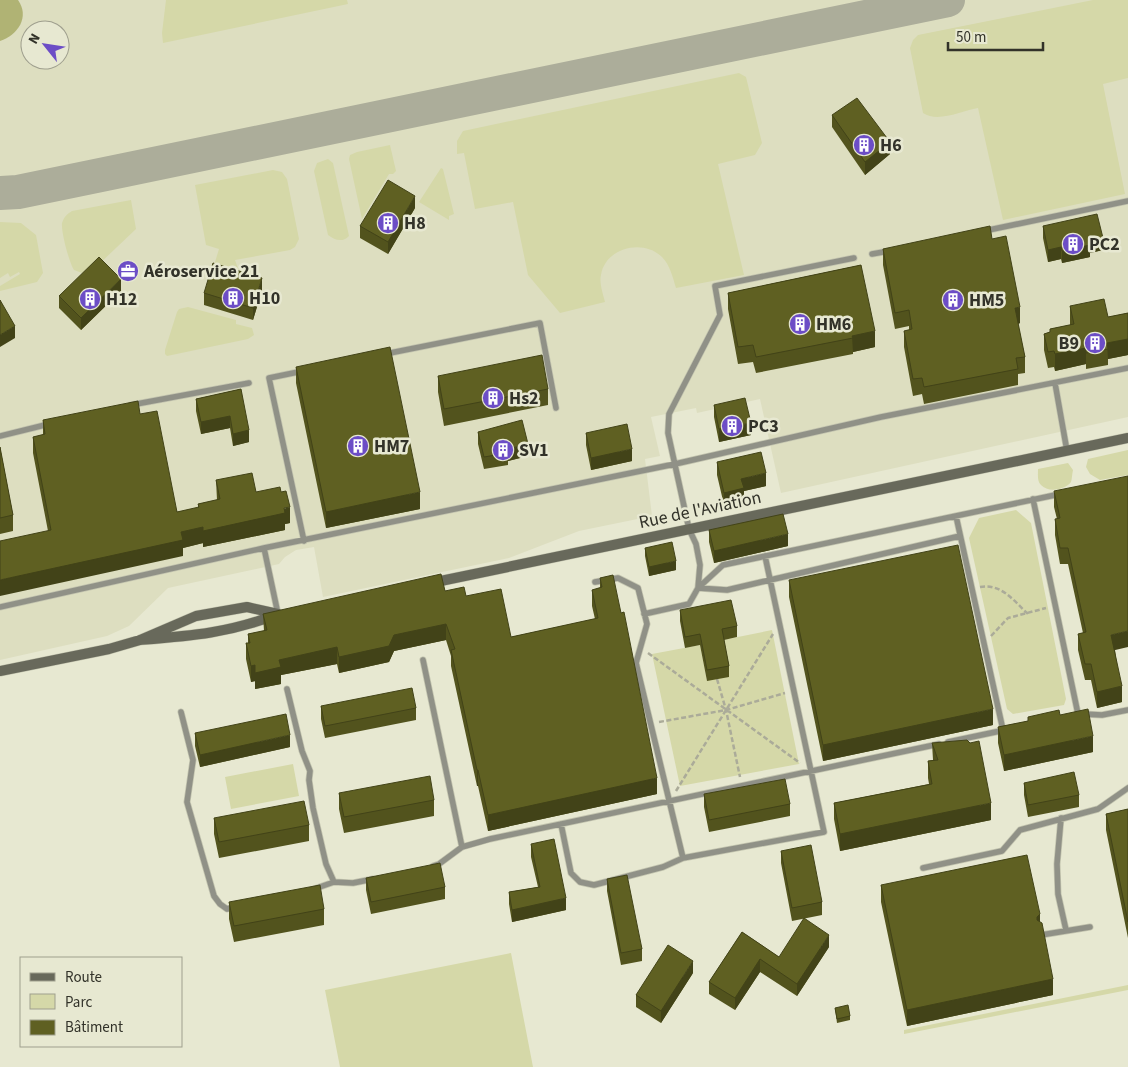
<svg xmlns="http://www.w3.org/2000/svg" width="1128" height="1067" font-family="'Source Sans 3',sans-serif">
	<style>
		.built { fill: #dddec0; fill-rule: evenodd }
		.green { fill: #d5d8a8 }
		.forest { fill: #b0b374 }
		.lines { fill: none; stroke-linecap: round; stroke-linejoin: round }
		.taxiway { stroke: #acad9a; stroke-width: 34 }
		.lane-casing { stroke: #c3c4af; stroke-width: 7 }
		.secondary-casing { stroke: #c3c4af; stroke-width: 11 }
		.path { stroke: #abab99; stroke-width: 2.5; stroke-dasharray: 5 2.5; stroke-linecap: butt }
		.lane { stroke: #909187; stroke-width: 5.5 }
		.secondary { stroke: #68695b; stroke-width: 10 }
		.wall { fill: #52531d }
		.shaded-wall { fill: #424318 }
		.building { fill: #5f6022; stroke: #424318 }
		.labels { text-anchor: middle; dominant-baseline: central; stroke-width: 5; stroke-linejoin: round; paint-order: stroke }
		.poi-label { font-size: 18px; font-weight: bold; fill: #323229; stroke: #e7e8d1; text-anchor: start }
		.street-label { font-size: 18px; fill: #323229; stroke: #e7e8d1 }
	</style>
	<rect width="100%" height="100%" fill="#e7e8d1"/>
	<path class="built" d="M0,0h1128v417l-347,76 -21,-94 -63,14 -1,-5 -45,9 9,39 -15,3 7,57 -73,15 -70,27 -186,39 -9,-50 -18,3 -11,7 -6,7 -111,24 -39,38 -22,10 -107,24zM30,30h30v30h-30z"/>
	<path class="green" d="M166,0h181l1,4 -185,39 -1,-10z
		M1093,0h35v78l-25,6 22,110 -122,26 -25,-112c-17,3 -40,15 -55,5l-13,-65 3,-8 5,-5z
		M739,73l7,4 16,66 -7,12 -37,9 26,111 -68,13c-3,-10 -6,-23 -14,-31 -19,-19 -57,-9 -61,18 -2,8 2,19 4,27l-45,11 -32,-38 -15,-73 -38,7 -11,-56 -7,1v-13l6,-10z
		M390,145l6,26 -3,3h-4l-27,45 -13,-60 1,-4 7,-3z
		M328,159l5,4 16,73c-7,7 -14,4 -21,-1l-14,-64 3,-8z
		M441,168l2,1 11,45 -5,2v4l-30,-18z
		M273,170l9,2 5,7 12,60 -4,8 -5,3 -55,10 9,25 -32,-13 7,-23 -13,-4 -11,-60z
		M131,200l5,29 -40,38 -14,6 -8,-3c-5,-8 -13,-38 -12,-47 2,-6 5,-9 10,-12z
		M0,222l21,1 15,12 7,38 -6,9 -37,9v-5l20,-12 -1,-2 -9,5 -2,-4 -8,5z
		M188,307l48,13v4l16,4 2,7 -6,4 -81,17 -2,-2v-4l12,-38 2,-3z
		M1128,450v25l-28,5 -10,-6 -4,-7 2,-8z
		M1068,463l5,7c-1,4 -1,9 -2,12 -6,8 -23,11 -30,3 -4,-4 -3,-10 -3,-16z
		M1016,510l15,13 35,176 -2,6 -51,9 -6,-5 -38,-171 10,-20z
		M772,630l27,134 -119,22 -28,-132 48,-9 7,36 16,-41z
		M293,764l6,32 -68,13 -6,-32z
		M511,953l22,114h-193l-15,-77z
		M1128,985v5l-224,44v-4z"/>
	<path class="forest" d="M0,0h18c12,17 0,35 -18,41z"/>
	<g class="lines">
		<path class="taxiway" d="M0,193l18,-1 102,-21 828,-171"/>
		<g class="lane-casing">
			<path id="lane" d="M984,231l144,-30
				M872,254l17,-3
				M385,354l155,-31 16,85
				M303,371l-34,7 35,163
				M1055,383l12,68
				M131,405l118,-22
				M0,436l49,-12
				M1033,499l45,215
				M956,516l47,214
				M264,548l14,66
				M595,582l23,-4 20,10 9,36 -11,39 47,195 141,-26 -59,-276
				M698,588l2,-23 -4,-21 -7,-15 -21,-96 1,-19 51,-99 -5,-29 139,-28
				M698,588l29,2 233,-54
				M0,607l264,-59 411,-84 206,-47 247,-49
				M644,614l45,-10 9,-16 25,-23 337,-71
				M423,660l39,187
				M287,689l15,62 8,20 -1,9 4,28 13,56 8,18
				M181,712l12,48 -6,42 27,94 6,8 7,5 10,-3
				M1083,714l19,1 26,-5
				M948,742l57,-12
				M1061,818l-4,46 1,30 8,36
				M561,824l10,49 9,9 14,3 69,-18 20,-9
				M433,866l6,-2 23,-17 28,-8 449,-95
				M923,868l79,-17 18,-21 78,-21 30,-21
				M314,889l20,-7 19,1 20,-4
				M1041,935l49,-8"/>
		</g>
		<g class="secondary-casing">
			<path id="secondary" d="M431,583l697,-145
				M0,671l109,-22 31,-9 56,-24 51,-9 31,7c-48,19 -88,22 -138,26"/>
		</g>
		<path class="path" d="M980,587c21,-4 34,14 48,27
			M991,636l17,-18 38,-10
			M648,653l152,110
			M717,679l9,31 14,67
			M659,722l67,-12 59,-17
			M676,791l97,-157"/>
		<use href="#lane" class="lane"/>
		<use href="#secondary" class="secondary"/>
	</g>
	<path class="wall" d="M832,115l58,39 -25,21 -33,-48z
		M415,208l-27,46 -28,-16v-12z
		M1043,226l60,24 -13,3v4l-28,6 -1,-4 -13,3 -5,-24z
		M992,239l28,84 -2,1 7,33v16l-7,1v11l-94,19 -2,-10 -9,2 -9,-49v-16l5,-1v-4l-14,3 -12,-64v-16z
		M861,265l14,82 -22,5v2l-97,19 -3,-11 -15,2 -10,-55v-16z
		M262,290l-9,30 -49,-15v-12z
		M121,291l-40,39 -22,-22v-12z
		M1070,306l38,11 20,-4v42l-20,4v6l-22,4v-5l-31,7 -1,-4 -6,1 -4,-18v-16l6,-2v-3l20,-4z
		M296,367l124,142 -94,19 -30,-145z
		M438,376l110,13v16l-104,21 -6,-34z
		M241,389l8,53 -16,4 -3,-18 -29,6 -5,-23v-12z
		M714,405l37,30 -32,7 -5,-25z
		M140,414l37,98 21,-4v-4l19,-4 -1,-20 40,12 34,31 -5,1v6l-82,17v-4l-20,5v8l-135,-25 -15,-78v-16l10,-2v-15z
		M478,432l50,24 -20,5v4l-24,4 -6,-25z
		M586,433l46,28 -41,9 -5,-25z
		M0,447l13,68v16l-13,3z
		M717,462l49,24 -22,5v9l-20,5 -7,-30z
		M1054,491l61,159 7,52 -25,6 -6,-28h-6l-7,-30v-16l5,-1 -15,-69h-8l-5,-29v-16h2l-3,-12z
		M709,530l79,16 -74,17 -5,-21z
		M645,548l31,22 -27,6 -4,-20z
		M600,578l57,216 -169,37 -10,-45h-1l-26,-120v-10l-5,-16 -52,11 -5,11 -50,11 -2,-9 -56,11v9l-26,5v-8l-4,1 -5,-23v-16h2v-9l16,-3 -1,-17 182,-23 21,5 45,41 84,-18 -3,-13v-16l8,-2z
		M789,580l204,145 -170,36 -34,-164z
		M680,610l57,16v11l-13,3 5,26v11l-22,4 -7,-36 -15,3 -5,-27z
		M321,706l95,2v12l-91,18 -4,-19z
		M1028,717l65,35 -89,19 -6,-28v-16l30,-6z
		M195,733l95,14 -90,20 -5,-21z
		M932,743l59,77 -151,31 -6,-32v-16l95,-19 -1,-6v-17l5,-1z
		M1024,783l55,12v12l-51,10 -4,-22z
		M339,793l95,7v16l-90,17 -5,-24z
		M704,794l86,10v12l-81,16 -5,-25z
		M1128,809v129l-22,-108v-16z
		M214,818l95,7v16l-90,17 -5,-24z
		M531,844l35,66 -54,12 -3,-18v-12l29,-5 -7,-30z
		M781,851l41,51v13l-30,6 -11,-58z
		M366,878l79,9v12l-74,15 -5,-24z
		M607,879l35,70v12l-21,4 -14,-74z
		M881,885l159,37 13,73 -146,31 -26,-124z
		M229,902l95,7v16l-90,17 -5,-23z
		M742,932l37,25 50,-10 -32,49 -37,-24 -25,38 -26,-16v-12z
		M693,973l-32,50 -25,-16v-12z
		M835,1008l15,8v4l-13,3z"/>
	<path class="shaded-wall" d="M890,142v12l-25,21v-13z
		M415,196v12l-27,46v-12z
		M1103,238v12l-13,3v4l-28,6v-12l28,-10z
		M1061,247v12l-13,3v-12z
		M262,278v12l-9,30v-12z
		M121,279v12l-40,39v-12z
		M1020,307v16l-5,2v-17z
		M15,326v12l-15,9v-12z
		M875,331v16l-22,5 -1,-16z
		M1128,339v16l-20,4 -1,-16z
		M1086,348v16l-31,7v-17z
		M230,416v12l-29,6v-12z
		M751,423v12l-32,7v-13z
		M249,430v12l-16,4v-12z
		M528,444v12l-20,5v-12z
		M632,449v12l-41,9v-12z
		M766,473v13l-22,5v9l-20,5v-12l17,-14z
		M420,492v17l-94,19v-16z
		M290,507v16l-5,1v6l-82,17v-16z
		M203,527v16l-20,5v8l-183,40v-16l181,-48z
		M788,534v12l-74,17v-12z
		M676,561v9l-27,6v-9z
		M446,624v16l-52,11 -5,11 -50,11v-16l55,-22z
		M1128,631v16l-17,4v-16z
		M337,647v17l-56,11v9l-26,5v-16l24,-13z
		M255,665v16l-4,1v-16z
		M1122,686v16l-25,6v-16z
		M993,709v16l-170,36v-16z
		M290,735v12l-90,20v-12z
		M1093,736v16l-89,19v-16z
		M477,770h1v16h-1z
		M657,778v16l-169,37v-16z
		M991,803v17l-151,31v-17z
		M566,898v12l-54,12v-12z
		M1040,914v16l-3,6v-19z
		M829,935v12l-32,49v-12z
		M760,959v13l-25,38v-12z
		M693,961v12l-32,50v-12z
		M1053,979v16l-146,31v-16z"/>
	<path class="building" d="M857,98l33,44 -25,20 -33,-47z
		M388,180l27,16 -27,46 -28,-16z
		M1097,214l6,24 -13,3v4l-28,6 -1,-4 -13,3 -5,-24z
		M990,226l2,13 14,-3 14,71 -5,1 10,49 -9,1 2,11 -94,18 -2,-9 -9,1 -9,-48 8,-2 -3,-19 -14,3 -12,-64z
		M99,257l22,22 -40,39 -22,-22z
		M213,263l49,15 -9,30 -49,-15z
		M861,265l14,66 -23,5 1,2 -97,19 -3,-12 -15,2 -10,-54z
		M1104,299l4,18 20,-4v26l-21,4 1,6 -22,4v-5l-31,6 -1,-3 -6,1 -4,-18 6,-2v-3l24,-5 -4,-18z
		M0,300l15,26 -15,9z
		M390,347l30,145 -94,20 -30,-145z
		M542,355l6,34 -104,20 -6,-33z
		M241,389l8,41 -16,4 -3,-18 -29,6 -5,-23z
		M745,398l6,25 -32,6 -5,-24z
		M138,401l2,13 17,-3 20,101 22,-5 -1,-3 22,-5 -4,-19 36,-7 4,19 24,-5 1,5 5,-1 4,16 -6,1 1,5 -82,18v-4l-22,5 2,8 -183,40v-39l51,-11 -18,-93 12,-3 -2,-14z
		M522,420l6,24 -20,5v4l-24,4 -6,-25z
		M627,424l5,25 -41,9 -5,-25z
		M0,447l13,68 -13,3z
		M761,452l5,21 -25,6 3,9 -20,5 -7,-31z
		M1128,476v155l-17,4 11,51 -25,6 -6,-28h-6l-7,-30 8,-2 -18,-84h-8l-5,-29 5,-1 -6,-27z
		M783,514l5,20 -74,17 -5,-21z
		M672,542l4,19 -27,6 -4,-19z
		M958,545l35,164 -170,36 -34,-165z
		M441,574l4,17 19,-4 2,9 35,-7 10,48 87,-19 -6,-28 10,-3 -2,-9 13,-3 8,38 3,-1 33,166 -169,37 -10,-45h-1l-26,-120 4,-1 -9,-25 -52,11 -5,11 -50,11 -2,-10 -58,13 2,7 -26,6v-8l-4,1 -5,-23h4l-2,-9 19,-4 -4,-16z
		M731,600l6,26 -15,3 7,37 -22,4 -7,-36 -15,3 -5,-27z
		M412,688l4,20 -91,18 -4,-20z
		M1088,709l5,27 -89,19 -6,-28 30,-6v-4l31,-7 1,5z
		M286,714l4,21 -90,20 -5,-22z
		M967,740l3,3 9,-2 12,62 -151,31 -6,-31 98,-19 -4,-23 10,-1 -6,-17z
		M1074,772l5,23 -51,10 -4,-22z
		M430,776l4,24 -90,17 -5,-24z
		M785,779l5,25 -81,16 -5,-26z
		M304,801l5,24 -90,17 -5,-24z
		M1128,809v113l-22,-108z
		M554,839l12,59 -54,12 -3,-18 31,-5 -9,-43z
		M811,845l11,57 -30,6 -11,-57z
		M1027,855l13,59 -3,3v3l5,3 11,56 -146,31 -26,-125z
		M440,863l5,24 -74,15 -5,-24z
		M627,875l15,74 -21,4 -14,-74z
		M320,885l4,24 -90,17 -5,-24z
		M804,918l25,17 -32,49 -37,-25 -25,39 -26,-16 33,-50 37,25z
		M668,945l25,16 -32,50 -25,-16z
		M848,1005l2,11 -13,3 -2,-11z"/>
	<defs>
		<g id="building-disc" transform="scale(1.125)"><circle r="9.5" fill="#6c4dc6" stroke="#e7e8d1"/><path d="M-4-6H4V6H1V3H-1V6H-4ZM-2.5-4.3h1.7v1.8h-1.7ZM.8-4.3h1.7v1.8H.8ZM-2.5-1h1.7V.8h-1.7ZM.8-1h1.7V.8H.8Z" fill="#fff"/></g>
		<g id="office-disc" transform="scale(1.125)"><circle r="9.5" fill="#6c4dc6" stroke="#e7e8d1"/><path d="M-6-3h4V-5.5h4V-3h4V5H-6ZM-1-4.5V-3h2v-1.5ZM-6 0V1H6V0Z" fill="#fff"/></g>
	</defs>
	<g fill-rule="evenodd">
		<use href="#building-disc" x="864" y="145"/>
		<use href="#building-disc" x="388" y="223"/>
		<use href="#building-disc" x="1073" y="244"/>
		<use href="#office-disc" x="128" y="271"/>
		<use href="#building-disc" x="233" y="298"/>
		<use href="#building-disc" x="90" y="299"/>
		<use href="#building-disc" x="953" y="300"/>
		<use href="#building-disc" x="800" y="324"/>
		<use href="#building-disc" x="1095" y="343"/>
		<use href="#building-disc" x="493" y="398"/>
		<use href="#building-disc" x="732" y="426"/>
		<use href="#building-disc" x="358" y="446"/>
		<use href="#building-disc" x="503" y="450"/>
	</g>
	<g class="labels">
		<g class="poi-label">
			<text x="880" y="145">H6</text>
			<text x="404" y="223">H8</text>
			<text x="1089" y="244">PC2</text>
			<text x="144" y="271">Aéroservice 21</text>
			<text x="249" y="298">H10</text>
			<text x="106" y="299">H12</text>
			<text x="969" y="300">HM5</text>
			<text x="816" y="324">HM6</text>
			<text x="1079" y="343" text-anchor="end">B9</text>
			<text x="509" y="398">Hs2</text>
			<text x="748" y="426">PC3</text>
			<text x="374" y="446">HM7</text>
			<text x="519" y="450">SV1</text>
		</g>
		<g class="street-label">
			<text transform="translate(700 510) rotate(-12)">Rue de l'Aviation</text>
		</g>
	</g>
	<rect x="20" y="957" width="162" height="90" fill="#e7e8d1" stroke="#9f9f8e"/>
	<rect x="30" y="973" width="25" height="8" fill="#68695b" stroke="#9f9f8e"/>
	<text x="65" y="982" font-size="15" fill="#323229">Route</text>
	<rect x="30" y="994" width="25" height="15" fill="#d5d8a8" stroke="#9f9f8e"/>
	<text x="65" y="1007" font-size="15" fill="#323229">Parc</text>
	<rect x="30" y="1020" width="25" height="15" fill="#5f6022" stroke="#9f9f8e"/>
	<text x="65" y="1032" font-size="15" fill="#323229">Bâtiment</text>
	<g transform="translate(45 45) rotate(300)"><circle r="24" fill="#e7e8d1" stroke="#9f9f8e"/>
	<path d="M0-4L9 19L0 12L-9 19Z" fill="#6c4dc6"/>
	<text y="-8" font-size="14" font-weight="bold" text-anchor="middle" fill="#323229">N</text>
	</g>
	<path d="M948 42v8h95v-8" fill="none" stroke="#323229" stroke-width="2.5"/>
	<text x="956" y="42" font-size="15" fill="#323229" stroke="#e7e8d1" stroke-width="4" paint-order="stroke">50 m</text>
</svg>
